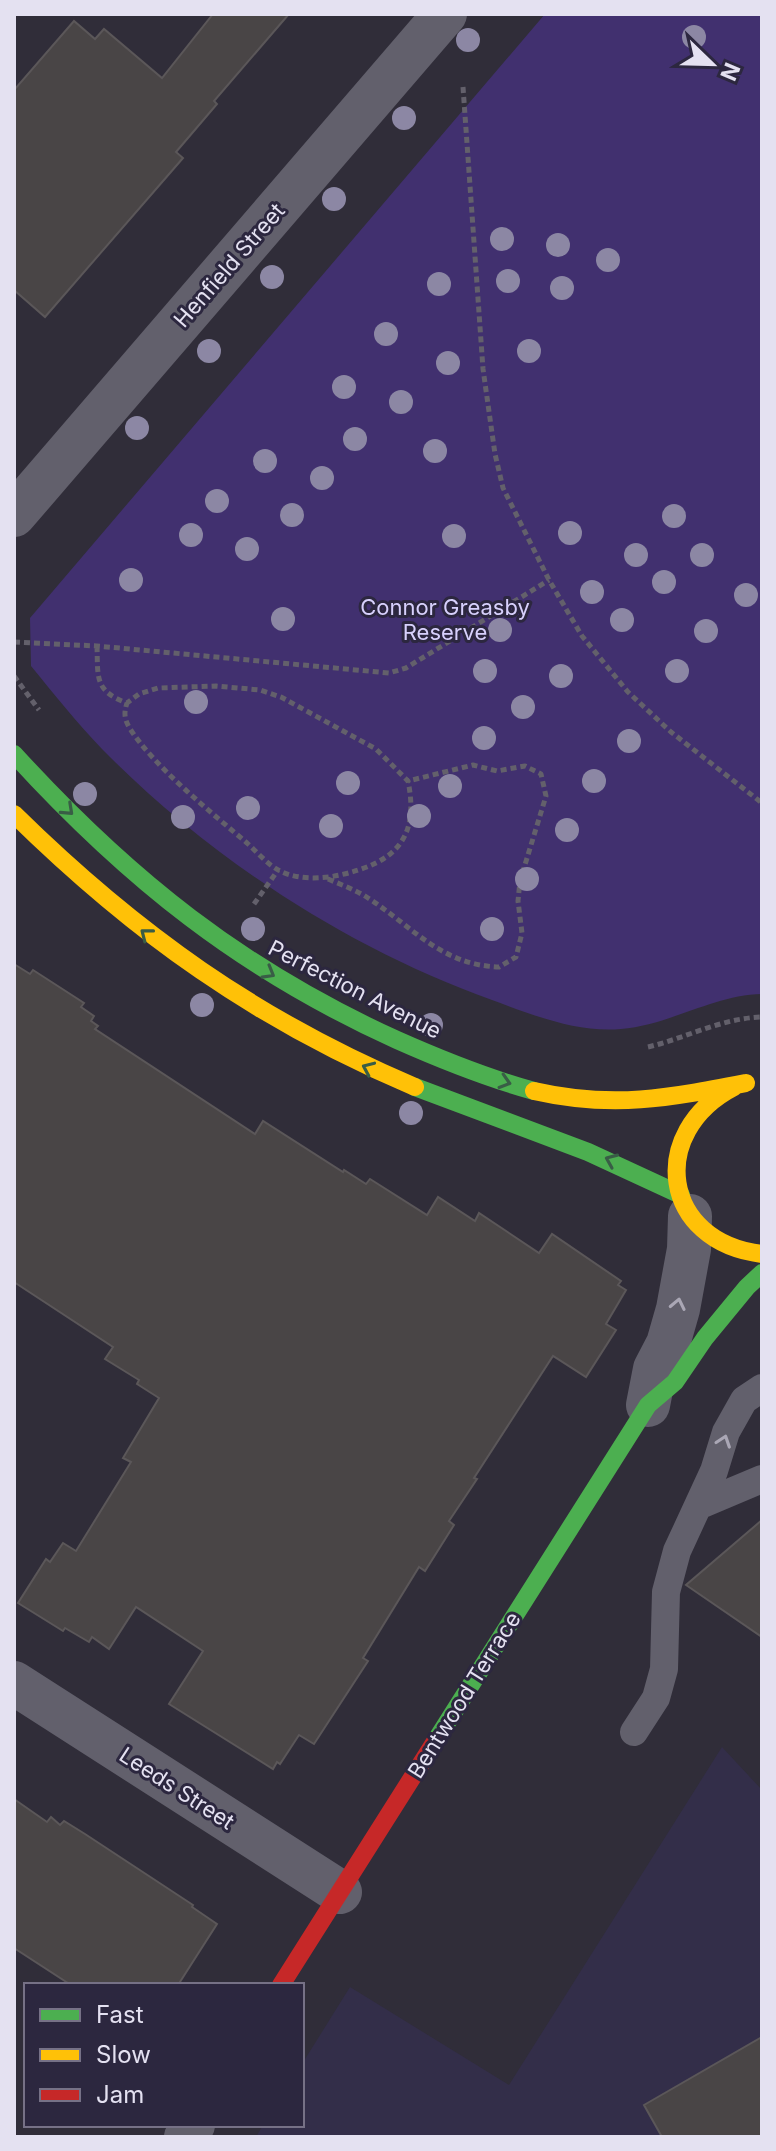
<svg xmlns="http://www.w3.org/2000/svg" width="776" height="2151" font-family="Inter,sans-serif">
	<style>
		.built { fill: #332e49 }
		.green { fill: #41306f }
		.building { fill: #494546; stroke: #5b5759; stroke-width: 2 }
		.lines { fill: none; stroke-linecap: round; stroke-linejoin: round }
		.path { stroke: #63606b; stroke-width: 5; stroke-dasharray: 6 4; stroke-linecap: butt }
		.lane { stroke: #62606c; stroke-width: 28 }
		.street { stroke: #62606c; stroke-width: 44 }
		.fast { stroke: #4caf50; stroke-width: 18 }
		.slow { stroke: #ffc107; stroke-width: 18 }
		.jam { stroke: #c62828; stroke-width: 18 }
		.tree { fill: #8c87a4 }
		.oneway { stroke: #395d46 }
		.oneway2 { stroke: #aaa7b5 }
		.labels { text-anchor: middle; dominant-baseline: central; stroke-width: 6; stroke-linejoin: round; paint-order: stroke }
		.street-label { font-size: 22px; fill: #e4e1f1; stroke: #2c273f }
		.park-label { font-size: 22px; fill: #d7d0fc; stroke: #2c273f }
	</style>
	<rect width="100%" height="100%" fill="#302d39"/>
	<path class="built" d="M722,1747l40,43v347h-506l7,-12h39v-61l48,-77 159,98z"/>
	<path class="green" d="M545,14h217v980c-49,1 -92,31 -141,35 -44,4 -88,-14 -129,-29 -143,-51 -283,-142 -390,-251 -25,-26 -48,-55 -71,-83l-1,-48z"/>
	<path class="building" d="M213,14h76l-75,87 3,3 -41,48 7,6 -138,159 -31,-27v-200l60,-69 21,18 9,-10 58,49z
		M14,964l16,10 3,-4 51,33 -3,4 13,9 -3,5 7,5 -3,3 160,105 8,-13 80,51 1,-2 22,14 4,-5 57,36 11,-18 37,24 4,-8 60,40 13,-19 69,47 -3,4 8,5 -20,34 10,6 -30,47 -33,-21 -79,122 3,1 -28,42 5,4 -29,46 -6,-4 -56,91 5,3 -54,83 -15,-9 -19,29 -3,-2 -4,7 -104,-65 34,-53 -67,-44 -27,42 -17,-12 -3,5 -24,-14 -2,3 -45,-28 28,-44 4,3 13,-19 13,8 55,-89 -8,-4 36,-60 -22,-14 2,-4 -34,-21 8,-12 -99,-65z
		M762,1520v117l-76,-52z
		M14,1799l33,23 4,-5 9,8 4,-4 21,13 108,71 -1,2 25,17 -39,61h-107l-57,-37z
		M762,2037v100h-100l-18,-32z"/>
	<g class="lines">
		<path class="path" d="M463,87l20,282 12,85 8,34 46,92 33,56 46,56 43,40 91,71
			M14,642l83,4 292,27 17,-5 143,-88
			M97,646c1,31 -3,45 30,57l12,-9 19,-6 58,-2 44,4 21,7 95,52 32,32c12,58 -14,82 -68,94 -19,4 -42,5 -60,-4 -12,-6 -23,-19 -33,-28 -35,-30 -95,-78 -118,-116 -5,-9 -5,-15 -2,-24
			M14,676l25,34
			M328,879c14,6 28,11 40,19 45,29 73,67 131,69l17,-10 6,-24 -4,-32 2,-20 26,-85 -5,-22 -16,-8 -28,5 -24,-6 -65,16
			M254,904l24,-34
			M648,1047c38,-9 74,-29 114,-30"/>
		<path class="lane" d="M700,1505l62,-26
			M634,1732l22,-34 8,-29 2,-77 11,-41 37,-80 12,-39 18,-32 18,-12"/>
		<path class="street" d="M14,515l431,-501
			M648,1405l7,-36 13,-25 10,-35 11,-60 1,-33
			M14,1683l326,209
			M186,2137l7,-12"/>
		<path class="fast" d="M14,754c114,125 228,216 383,286 45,20 90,38 137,51
			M415,1087l173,65 93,43
			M436,1740l212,-335 27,-23 30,-44 42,-51 15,-14"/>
		<path class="slow" d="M14,814c122,120 243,206 401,273
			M734,1087c-87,45 -73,155 28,167
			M534,1091c79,18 135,7 212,-8"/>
		<path class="jam" d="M281,1985l155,-245"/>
	</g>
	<g class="tree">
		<circle cx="694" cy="37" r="12"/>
		<circle cx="468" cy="40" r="12"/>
		<circle cx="404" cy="118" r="12"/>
		<circle cx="334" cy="199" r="12"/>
		<circle cx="502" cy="239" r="12"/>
		<circle cx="558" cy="245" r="12"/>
		<circle cx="608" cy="260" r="12"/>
		<circle cx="272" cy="277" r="12"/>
		<circle cx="508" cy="281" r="12"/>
		<circle cx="439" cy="284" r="12"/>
		<circle cx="562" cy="288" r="12"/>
		<circle cx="386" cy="334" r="12"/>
		<circle cx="209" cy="351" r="12"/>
		<circle cx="529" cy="351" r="12"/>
		<circle cx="448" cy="363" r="12"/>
		<circle cx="344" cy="387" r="12"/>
		<circle cx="401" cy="402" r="12"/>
		<circle cx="137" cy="428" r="12"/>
		<circle cx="355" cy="439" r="12"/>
		<circle cx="435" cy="451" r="12"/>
		<circle cx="265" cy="461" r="12"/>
		<circle cx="322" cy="478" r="12"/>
		<circle cx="217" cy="501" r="12"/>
		<circle cx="292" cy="515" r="12"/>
		<circle cx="674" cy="516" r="12"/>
		<circle cx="570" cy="533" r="12"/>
		<circle cx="191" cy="535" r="12"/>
		<circle cx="454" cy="536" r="12"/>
		<circle cx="247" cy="549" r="12"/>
		<circle cx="636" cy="555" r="12"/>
		<circle cx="702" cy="555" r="12"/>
		<circle cx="131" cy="580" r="12"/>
		<circle cx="664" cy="582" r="12"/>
		<circle cx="592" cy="592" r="12"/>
		<circle cx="746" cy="595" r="12"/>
		<circle cx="283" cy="619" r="12"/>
		<circle cx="622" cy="620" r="12"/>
		<circle cx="500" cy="630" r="12"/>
		<circle cx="706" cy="631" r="12"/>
		<circle cx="485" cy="671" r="12"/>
		<circle cx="677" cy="671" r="12"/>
		<circle cx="561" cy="676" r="12"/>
		<circle cx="196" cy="702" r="12"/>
		<circle cx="523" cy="707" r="12"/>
		<circle cx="484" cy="738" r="12"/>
		<circle cx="629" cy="741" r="12"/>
		<circle cx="594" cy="781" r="12"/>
		<circle cx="348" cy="783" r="12"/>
		<circle cx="450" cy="786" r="12"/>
		<circle cx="85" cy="794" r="12"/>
		<circle cx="248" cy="808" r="12"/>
		<circle cx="419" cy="816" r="12"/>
		<circle cx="183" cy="817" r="12"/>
		<circle cx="331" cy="826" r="12"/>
		<circle cx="567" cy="830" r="12"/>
		<circle cx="527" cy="879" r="12"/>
		<circle cx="253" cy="929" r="12"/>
		<circle cx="492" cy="929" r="12"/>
		<circle cx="202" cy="1005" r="12"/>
		<circle cx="431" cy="1025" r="12"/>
		<circle cx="411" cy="1113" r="12"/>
	</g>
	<defs><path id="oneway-chevron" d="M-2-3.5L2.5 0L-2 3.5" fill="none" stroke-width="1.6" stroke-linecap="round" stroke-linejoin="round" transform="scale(2)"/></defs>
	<g class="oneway">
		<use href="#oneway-chevron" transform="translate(68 810) rotate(43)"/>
		<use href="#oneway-chevron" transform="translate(146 934) rotate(-142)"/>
		<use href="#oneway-chevron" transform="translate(269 973) rotate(30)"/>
		<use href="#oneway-chevron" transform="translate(368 1068) rotate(-156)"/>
		<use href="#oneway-chevron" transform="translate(505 1082) rotate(17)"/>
		<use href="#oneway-chevron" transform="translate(611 1160) rotate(-157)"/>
	</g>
	<g class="oneway2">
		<use href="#oneway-chevron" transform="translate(678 1304) rotate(-78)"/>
		<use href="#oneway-chevron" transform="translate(724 1441) rotate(-71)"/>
	</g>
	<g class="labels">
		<g class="street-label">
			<text transform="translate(229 265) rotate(-49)">Henfield Street</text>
			<text transform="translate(355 989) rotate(27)">Perfection Avenue</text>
			<text transform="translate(464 1695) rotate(-58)">Bentwood Terrace</text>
			<text transform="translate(177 1788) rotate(33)">Leeds Street</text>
		</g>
		<g class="park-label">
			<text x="445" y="607">Connor Greasby<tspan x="445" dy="25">Reserve</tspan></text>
		</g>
	</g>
	<rect width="776" height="2151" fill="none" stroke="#e4e1f1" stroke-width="32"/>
	<rect x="24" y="1983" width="280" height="144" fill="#2c273f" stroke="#767186" stroke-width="2"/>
	<rect x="40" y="2009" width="40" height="12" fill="#4caf50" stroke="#767186" stroke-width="2"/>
	<text x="96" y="2023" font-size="24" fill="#e4e1f1">Fast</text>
	<rect x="40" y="2049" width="40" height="12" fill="#ffc107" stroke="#767186" stroke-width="2"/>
	<text x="96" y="2063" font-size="24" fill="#e4e1f1">Slow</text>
	<rect x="40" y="2089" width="40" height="12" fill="#c62828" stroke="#767186" stroke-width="2"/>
	<text x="96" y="2103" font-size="24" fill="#e4e1f1">Jam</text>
	<g transform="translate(712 64) rotate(113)" stroke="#2c273f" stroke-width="6" paint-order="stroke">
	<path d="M0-6L14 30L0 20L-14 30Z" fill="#e4e1f1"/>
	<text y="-12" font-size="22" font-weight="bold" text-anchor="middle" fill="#e4e1f1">N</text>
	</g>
</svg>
